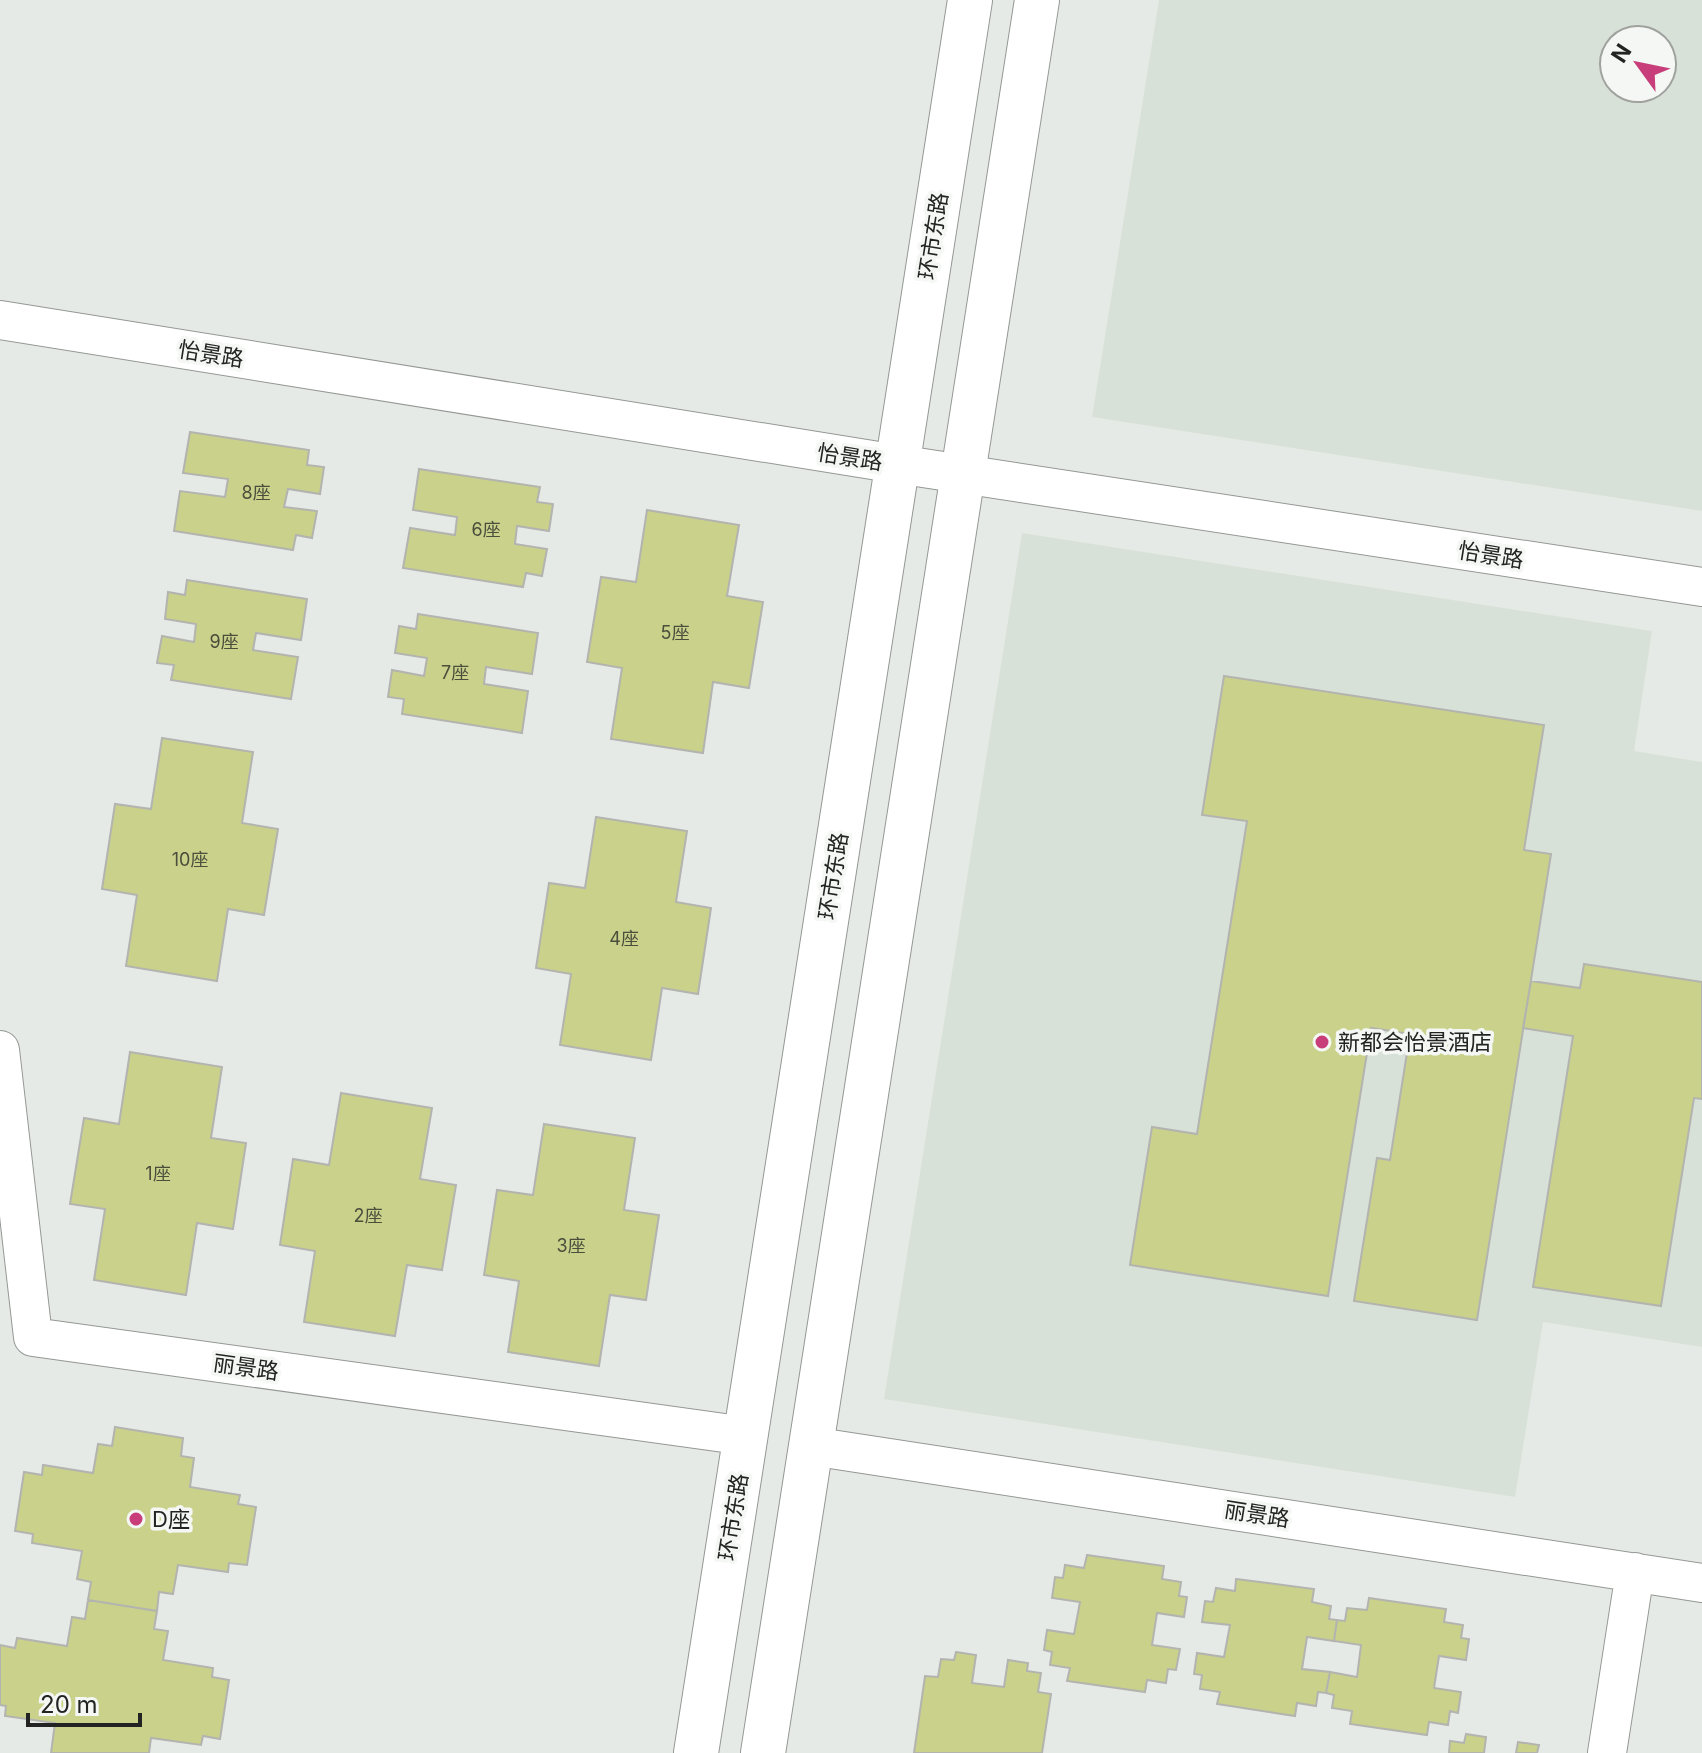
<svg xmlns="http://www.w3.org/2000/svg" width="1702" height="1753" font-family="Inter,'Noto Sans SC',sans-serif">
	<style>
		.built { fill: #d8e1d7; fill-rule: evenodd }
		.building { fill: #c9d18b; stroke: #b3b4af; stroke-width: 2 }
		.lines { fill: none; stroke-linecap: round; stroke-linejoin: round }
		.minor-casing { stroke: #949894; stroke-width: 40 }
		.major-casing { stroke: #949894; stroke-width: 46 }
		.minor { stroke: #fff; stroke-width: 38 }
		.major { stroke: #fff; stroke-width: 44 }
		.poi-dot { fill: #c73e7a; stroke: #f4f7f3; stroke-width: 3 }
		.labels { text-anchor: middle; dominant-baseline: central; stroke-width: 7; stroke-linejoin: round; paint-order: stroke }
		.number-label { font-size: 18px; fill: #4c4e3c }
		.street-label { font-size: 22px; fill: #222322; stroke: #f4f7f3 }
		.poi-label { font-size: 22px; fill: #222322; stroke: #f4f7f3; text-anchor: start }
	</style>
	<rect width="100%" height="100%" fill="#e6eae6"/>
	<path class="built" d="M1159,0h543v511l-610,-94zM1662,40v48h-48v-48z
		M1022,533l630,98 -18,120 68,11v585l-159,-25 -28,175 -631,-98z"/>
	<path class="building" d="M190,432l119,18 -2,15 17,2 -4,27 -32,-5 -4,18 33,4 -5,27 -16,-3 -3,15 -119,-19 6,-40 45,6 3,-18 -45,-6z
		M419,469l121,18 -3,15 16,2 -4,27 -32,-5 -2,18 32,5 -5,27 -16,-3 -3,14 -120,-19 7,-40 45,7 2,-18 -44,-7z
		M647,510l92,15 -12,71 36,6 -14,86 -36,-6 -10,71 -92,-14 11,-71 -35,-6 14,-85 35,5z
		M187,580l120,19 -6,41 -45,-7 -3,17 45,7 -7,42 -120,-19 3,-15 -17,-2 5,-27 32,6 2,-18 -31,-5 3,-27 17,3z
		M418,614l120,19 -6,41 -46,-7 -2,17 44,7 -6,42 -120,-19 2,-15 -16,-2 4,-27 32,6 3,-18 -32,-5 4,-27 17,3z
		M1224,676l320,49 -20,125 27,4 -74,466 -123,-19 23,-143 13,2 20,-126 -39,-6 -43,268 -198,-31 22,-138 45,7 50,-313 -45,-6z
		M162,738l91,14 -11,71 36,6 -14,86 -36,-6 -11,72 -91,-15 11,-71 -35,-6 13,-85 36,5z
		M596,817l91,14 -11,71 35,6 -13,86 -36,-6 -11,72 -91,-15 11,-71 -35,-6 13,-85 36,5z
		M1584,964l118,18v117l-8,-1 -33,208 -128,-19 40,-251 -50,-8 8,-47 49,7z
		M130,1052l92,15 -11,71 35,5 -13,86 -36,-6 -11,72 -92,-15 11,-71 -35,-5 14,-86 35,6z
		M341,1093l91,15 -12,71 36,6 -14,85 -35,-5 -12,71 -91,-14 11,-71 -35,-6 13,-86 36,6z
		M544,1124l91,14 -11,72 35,5 -13,85 -36,-5 -11,71 -91,-14 11,-71 -35,-6 13,-85 36,5z
		M115,1427l68,11 -2,18 13,2 -4,29 50,8 -2,9 18,3 -9,58 -18,-2 -1,9 -50,-7 -5,29 -14,-2 -2,19 -69,-11 3,-18 -14,-3 5,-28 -50,-8 1,-9 -18,-3 9,-59 18,3 1,-10 50,8 5,-29 14,2z
		M1087,1555l77,11 -2,13 19,3 -2,14 8,1 -3,20 -27,-4 -5,32 28,4 -4,21 -8,-1 -2,14 -19,-3 -2,12 -78,-11 3,-13 -20,-3 2,-13 -8,-2 3,-20 27,4 6,-32 -28,-4 3,-21 8,1 2,-13 19,3z
		M1236,1579l78,10 -2,13 19,4 -2,13 8,1 -3,21 -27,-4 -5,32 28,3 -4,21 -8,-1 -2,14 -19,-3 -2,13 -78,-12 3,-12 -20,-3 2,-14 -8,-1 3,-21 27,4 6,-32 -28,-3 3,-21 8,1 3,-14 19,3z
		M1369,1598l77,11 -2,13 19,3 -2,13 8,1 -3,21 -27,-4 -5,32 27,4 -3,21 -8,-2 -2,14 -19,-3 -2,13 -77,-11 2,-13 -20,-3 2,-13 -8,-2 4,-21 27,5 4,-32 -27,-4 3,-21 8,1 2,-13 20,2z
		M88,1600l69,11 -3,18 14,2 -5,29 50,8 -1,9 17,3 -9,59 -17,-3 -2,9 -50,-7 -2,15h-98l4,-30 -50,-7 1,-10 -6,-1v-60l15,3 2,-10 50,8 5,-29 13,2z
		M956,1652l20,3 -4,28 32,4 4,-27 20,3 -1,8 14,2 -3,19 13,2 -9,59h-128l11,-77 13,1 3,-18 13,1z
		M1466,1734l20,3 -2,16h-35l1,-12 14,2z
		M1518,1742l21,3 -2,8h-21z"/>
	<g class="lines">
		<g class="minor-casing">
			<path id="minor" d="M0,320l897,144 805,123
				M0,1050l33,287 713,99
				M811,1446l891,137
				M1607,1753l28,-181"/>
		</g>
		<g class="major-casing">
			<path id="major" d="M696,1753l274,-1753
				M763,1753l274,-1753"/>
		</g>
		<use href="#minor" class="minor"/>
		<use href="#major" class="major"/>
	</g>
	<g class="poi-dot">
		<circle cx="1322" cy="1042" r="8"/>
		<circle cx="136" cy="1519" r="8"/>
	</g>
	<g class="labels">
		<g class="number-label">
			<text x="256" y="492">8座</text>
			<text x="486" y="529">6座</text>
			<text x="675" y="632">5座</text>
			<text x="224" y="641">9座</text>
			<text x="455" y="672">7座</text>
			<text x="190" y="859">10座</text>
			<text x="624" y="938">4座</text>
			<text x="158" y="1173">1座</text>
			<text x="368" y="1215">2座</text>
			<text x="571" y="1245">3座</text>
		</g>
		<g class="street-label">
			<text transform="translate(933 236) rotate(-81)">环市东路</text>
			<text transform="translate(211 354) rotate(9)">怡景路</text>
			<text transform="translate(850 457) rotate(9)">怡景路</text>
			<text transform="translate(1491 555) rotate(9)">怡景路</text>
			<text transform="translate(833 876) rotate(-81)">环市东路</text>
			<text transform="translate(246 1367) rotate(8)">丽景路</text>
			<text transform="translate(1257 1514) rotate(9)">丽景路</text>
			<text transform="translate(733 1517) rotate(-81)">环市东路</text>
		</g>
		<g class="poi-label">
			<text x="1338" y="1042">新都会怡景酒店</text>
			<text x="152" y="1519">D座</text>
		</g>
	</g>
	<g transform="translate(1638 64) rotate(303)"><circle r="38" fill="#f4f7f3" stroke="#a0a29f" stroke-width="2"/>
	<path d="M0-6L14 30L0 20L-14 30Z" fill="#c73e7a"/>
	<text y="-12" font-size="22" font-weight="bold" text-anchor="middle" fill="#222322">N</text>
	</g>
	<path d="M28 1713v12h112v-12" fill="none" stroke="#222322" stroke-width="4"/>
	<text x="40" y="1713" font-size="24" fill="#222322" stroke="#f4f7f3" stroke-width="6" paint-order="stroke">20 m</text>
</svg>
